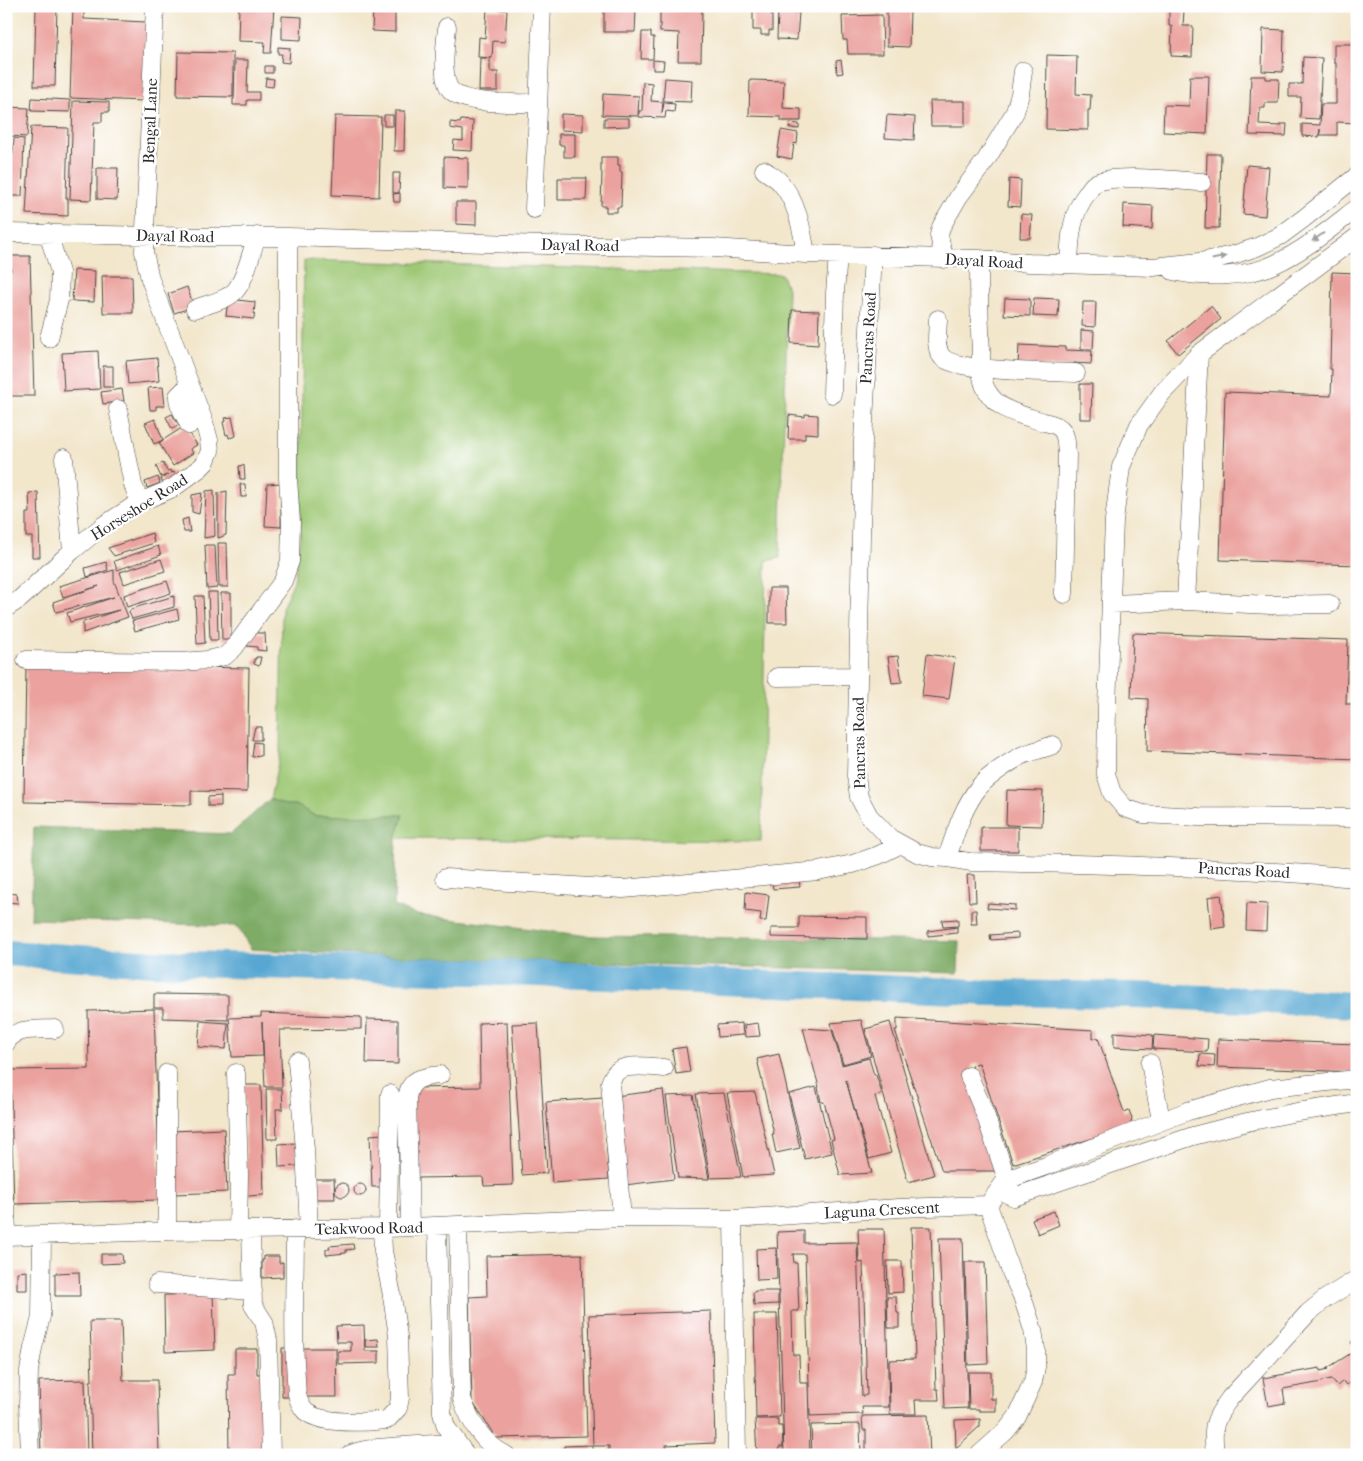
<svg xmlns="http://www.w3.org/2000/svg" width="1363" height="1461" font-family="'IM FELL French Canon',serif">
	<style>
		.green { fill: #9ec874; stroke: #647a50 }
		.forest { fill: #7eac66; stroke: #546c48 }
		.lines { fill: none; stroke-linecap: round; stroke-linejoin: round }
		.river { stroke: #58a7d2; stroke-width: 26 }
		.building { fill: #eba29e }
		.minor-casing { stroke: #494743; stroke-width: 19 }
		.minor { stroke: #fff; stroke-width: 18 }
		.oneway { fill: #a0a0a0 }
		.labels { text-anchor: middle; dominant-baseline: central; stroke-width: 5; stroke-linejoin: round; paint-order: stroke }
		.street-label { font-size: 16px; fill: #2b2b2b; stroke: #fff }
	</style>
	<rect width="100%" height="100%" fill="#fff"/>
	<filter id="ink" filterUnits="userSpaceOnUse"><feTurbulence type="fractalNoise" baseFrequency=".02" numOctaves="2"/><feDisplacementMap in="SourceGraphic" scale="10" xChannelSelector="R" yChannelSelector="G"/><feConvolveMatrix kernelMatrix="1 2 1 2 8 2 1 2 1" color-interpolation-filters="sRGB"/></filter>
	<filter id="wash" filterUnits="userSpaceOnUse"><feTurbulence type="fractalNoise" baseFrequency=".0096" numOctaves="4" result="noise"/><feDisplacementMap in="SourceGraphic" scale="20" xChannelSelector="R" yChannelSelector="G"/><feGaussianBlur stdDeviation="1.12" result="paint"/><feColorMatrix in="noise" values="0 0 0 0 0 0 0 0 0 0 0 0 0 0 0 0 0 1.4 0 .05"/><feComposite in="paint" operator="in"/></filter>
	<g filter="url(#wash)">
		<rect width="100%" height="100%" fill="#f2e6cb"/>
		<path class="green" d="M304,260l477,14 7,15 -8,269 -14,3 -5,280 -365,-3 7,-23 -88,1 -19,-11h-11l-15,-6 10,-45 2,-146 12,-27 6,-44z"/>
		<path class="forest" d="M270,799l15,6h11l19,11 88,-1 -7,23 -2,68 23,9 172,21 370,5 -1,32 -563,-16 -144,-8 -14,-23 -206,-7 3,-92 197,7z"/>
		<g class="lines">
			<path class="river" d="M6,953l148,10 386,11 154,7 264,10 28,2 150,2 221,10"/>
		</g>
		<g id="blocks">
			<path class="building" d="M36,6h21l-2,80h-21z
				M73,6h11v13l62,3 -2,79 -74,-3z
				M239,6h35l-3,47h-7l1,-11 -27,-1z
				M373,6h22v26l-23,-1z
				M612,7l17,1v3h7l-1,21h-31v-21h8z
				M660,8l42,1 -1,52h-23l1,-28 -19,-1z
				M487,9l20,1 -2,32 -12,-1 -1,17 -14,-1 1,-20 6,1z
				M887,9l23,1 -1,37 -22,-1z
				M753,10l19,1v20l-3,-1v5h-8v-5h-8z
				M1169,10h15l-1,16h10l-1,31 -21,-1 1,-30h-3z
				M778,11l21,1 -2,28 -20,-1z
				M882,15l1,39h-35l-1,-14h-4l-1,-24z
				M282,16l20,1 -1,23 -19,-1z
				M1353,17h4v20h-4z
				M1263,29l21,1 -1,42 -21,-1z
				M642,32h9v5h3l-1,22h-12z
				M1334,44h21l-1,29h3v50l-20,-1v13h-17v-6l-1,8 -17,-1v-12l18,1 1,-21h15v-41h-2z
				M278,47l12,1 -1,15 -8,-1 1,-8h-4z
				M178,52l55,1v44l-56,-1z
				M1047,55l30,1 -1,38 15,1 -1,15h-2v20l-42,-1z
				M1303,57l19,1 -3,61 -19,-1 1,-21h-12v-13h13z
				M480,58h10v14h8v19h-19z
				M235,60h13l-1,32h12v8h-12v5h-14v-6h1z
				M653,60l11,1 -1,9h-10z
				M841,60l2,13 -6,1 -1,-13z
				M265,66h8v7h-8z
				M1190,76h19l-2,58 -44,-2 1,-27 25,1z
				M1251,76h15v3h13l-1,24h-13v5h-5l-1,17 22,1v-2h6l-1,12 -37,-1z
				M266,78l8,1 -1,8 -8,-1z
				M665,78l27,2 -1,22 -28,-1z
				M750,80l34,1 -1,27 18,1v12h-20v-4l-32,-1z
				M643,82l9,1 -1,18 12,1 -1,11 2,-10 11,1 -1,8 -8,-1 -1,7 -26,-1v-6h3z
				M603,94l36,2 -1,20 -36,-1z
				M32,98l38,2v12l-39,-1z
				M73,101l36,1v10h-7v10h-8l-3,78 -21,-1z
				M930,101h35v25h-34z
				M6,107l23,1 -2,29 -18,-1v-7l-3,-1z
				M395,111h10l-1,40h-10z
				M561,114l22,1v16l-22,-1z
				M384,115h9v11h-9z
				M887,115l28,2 -1,23 -29,-2z
				M335,116l46,1 -2,80 -47,-2z
				M604,118h25v8l-25,1z
				M461,120l12,1 -1,30 -19,-1 1,-10 9,1v-11l-13,-2v-6l10,1z
				M790,123l9,1v5l-10,-1z
				M31,127l37,1 -2,70h2v18l-42,-2z
				M781,130l17,3 -1,11 -3,-1 -2,16 -15,-3z
				M559,134h16v23h-11v-12h-5z
				M14,138l10,1 -2,57h-16v-43l7,1z
				M1207,154h14l-2,74h-14z
				M444,157l24,1v31l-24,-1z
				M601,157h17v8h2v7h2l-1,35h-4v5h-11v-6h-5l1,-33 -1,-1z
				M1247,165l22,2 -4,49 -22,-2z
				M97,168h21l-1,32 -20,-1z
				M393,173h7l-1,20h-6z
				M558,178h29l-1,22h-28z
				M1009,179l12,1 -1,27 -12,-1z
				M400,193v9h-6l-1,-8z
				M456,202h20v23l-20,-1z
				M1124,204l29,2 -1,23 -29,-2z
				M1021,214l11,1 -2,23h-10z
				M10,256h20l4,140h-28v-125h5z
				M74,270l21,1 -1,31 -22,-1z
				M1332,272l25,1v292l-137,-5 5,-168 106,4 1,-27h-2z
				M102,276h30l1,37h-30z
				M187,287l7,20 -20,6 -6,-19z
				M1005,298l25,1v17l-26,-1z
				M1034,298l25,1 -1,18 -25,-1z
				M228,299l27,3 -1,17 -28,-3z
				M1083,302h13l-1,25 -13,-1z
				M1211,306l10,13 -43,35 -10,-13z
				M792,310l27,1 -1,34 -27,-2z
				M1081,330l13,1 -1,18h-12z
				M1019,345l46,2v3l27,1 -1,13 -17,-1v4l-56,-2z
				M98,351l2,38 -36,2 -2,-38z
				M157,358l2,23 -31,3 -2,-23z
				M103,366h10v21h-10z
				M1080,384h12l-1,35h-11z
				M163,387l2,19h-9v4h-6l-2,-22z
				M122,389l2,12 -21,3 -2,-12z
				M172,414l7,11 -7,4 -6,-12z
				M805,414l13,1v19l-13,-1v6h-17l1,-24 16,2z
				M232,417l4,19 -7,2 -1,-4 -2,1 -3,-13 3,-1 -1,-3z
				M155,419l8,21 22,-14 12,19 -7,4 3,4 -20,13 -14,-23 4,-3 -9,4 -9,-21z
				M163,463l4,8 3,-1 1,3 3,-1 3,6 -13,7 -3,-6 8,-5 -8,3 -5,-11z
				M244,465l1,14h-5l-1,-13z
				M158,477l2,6 -13,5 -2,-6z
				M281,483v44l-16,-1 2,-42z
				M240,484h5l1,13h-5z
				M214,490l1,46 -11,2 2,-47z
				M227,491l-1,44 -8,3v-45z
				M38,492l2,65h-8v-20h-6v-24h4l-1,-20z
				M202,493l-3,21 -7,-2v-17z
				M188,518l2,14h-6l-2,-12z
				M152,533l2,10 -40,13 -6,-8z
				M218,543h9l1,44h-9z
				M205,545h10l2,43 -10,1z
				M158,546l3,9 -44,15 -3,-9z
				M161,559l4,12 -41,13 -4,-12z
				M106,562l2,8 -21,7 -2,-9z
				M114,570v11l14,36 -45,16v-11l36,-12 -49,12 -3,-9 47,-16 -58,15 -3,-10 46,-16 -36,11 -4,-11z
				M167,581l4,12 -44,14 -3,-12z
				M769,588h17l1,35h-18z
				M208,592h9l1,48h-8z
				M221,593h10v47h-9z
				M174,596v11l-42,12 -3,-7 2,-3z
				M195,596h8l2,47 -8,1z
				M177,609l2,10 -44,12 -3,-10z
				M257,633h8l1,18 -9,-1v-3l-10,-1 3,-10z
				M1133,633l215,7 -2,64h11v55l-210,-8 1,-52 -17,-1z
				M927,654l28,4 -6,41 -27,-3z
				M898,656l4,26 -10,1 -4,-26z
				M256,657h5l-2,9 -5,-2v-5h2z
				M26,664l223,4 -2,124 -56,-1v14l-167,-3z
				M255,727h6v13h-9z
				M254,742l7,1v13l-9,1z
				M1007,790l36,1 -1,35 -36,-1z
				M221,796v10h-13v-9z
				M981,827h37v24h-37z
				M967,875h8l1,27h-7z
				M799,880l1,7 -27,2 -1,-8z
				M746,892l23,3 -3,26h-6l1,-8 -16,-2z
				M6,893l11,1 1,9 -12,-1z
				M1221,895l4,32 -14,2 -3,-32z
				M988,903l27,2v5l-28,-2z
				M1247,903l20,1 -1,27 -20,-1z
				M971,910h5l1,14h-6z
				M799,916l68,1v22l-96,-2v-9h28z
				M958,919v7l-15,1 -1,-7z
				M957,927v6l-29,3v-5z
				M1018,933v5l-27,2 -1,-5z
				M154,994l74,1v25l-65,-2v-10h-9z
				M154,1009l6,191 -146,4 -4,-134 79,-1 -1,-58z
				M261,1013l100,4v12l-81,1 2,57h-17l-3,-65 1,34 -31,1 -3,-39 32,-1z
				M897,1018l196,12v9l5,-1 26,74 5,-2 3,9 -2,7 -117,38 -34,-101 -7,2 24,106h-54l-47,-141h2z
				M367,1019l31,1v44l-32,-1z
				M861,1020l10,36 -28,8 -12,-41z
				M200,1021l28,2 -2,26 -28,-2z
				M507,1022l6,163 -29,1 -1,-9 -69,1 -2,-90 68,-1 -1,-64z
				M890,1022l44,153 -26,7 -43,-153z
				M538,1023l9,150 -25,2 -10,-151z
				M742,1023l1,12 -25,2 -1,-12z
				M758,1023l2,13 -15,1 -1,-12z
				M803,1028l29,2 10,35 27,-7 5,17h2l6,19 -7,2 16,57 -22,6 -23,-79 26,93 -32,2 -9,-35 3,-1 -10,-37h-3l-3,-15h1z
				M1114,1032l39,3 -1,14 -38,-2z
				M1154,1035l54,4 -1,13 -54,-3z
				M1218,1039l139,5v28l-140,-5z
				M686,1047l4,25 -14,2 -4,-25z
				M779,1054l21,94 -24,5 -4,-19h2l-17,-75z
				M1200,1054l15,1 -1,12 -15,-1z
				M244,1085h17l3,110 -17,1z
				M816,1087l16,66 -27,6 -16,-65z
				M266,1089h16l1,20h-7l1,30h-10z
				M663,1090l11,89 -49,6 -10,-89z
				M755,1092l19,83 -31,2 -16,-84z
				M724,1093l17,84 -31,1 -14,-84z
				M693,1095l16,84 -31,-1 -12,-82z
				M603,1098l6,81 -57,4 -6,-81z
				M224,1129l3,63 -53,2 -3,-63z
				M382,1134l3,53h-13l-2,-52z
				M296,1143l1,23 -18,1 -1,-23z
				M314,1179h20l1,20h-21z
				M335 1190a7 7 0 1 1 14 0a7 7 0 1 1-14 0Z
				M354 1190a6 6 0 1 1 12 0a6 6 0 1 1-12 0Z
				M1054,1211l5,14 -21,9 -6,-15z
				M911,1227h20l5,162h2l1,11h-24l1,14h-26l-1,-54 26,-1z
				M858,1229h26l5,178h-27l1,7 -53,2 -5,-162h-12l1,9h3l2,48h-7l1,44h6l1,28h8l2,72h-26l-7,-223 27,-1v12l53,-1 5,154 5,-1 -4,-133 -4,1z
				M939,1238h24l5,170 -23,1z
				M353,1244l1,5 -8,1v3l-20,2v-6h4l-1,-3z
				M776,1248l1,31 -20,1 -1,-31z
				M101,1254h21l1,9 -22,1z
				M582,1254l5,182 -91,2 -24,-37 -3,-104 18,-1 -1,-40z
				M264,1256h15v7l4,-1v15l-21,1v-18h2z
				M887,1261h15l1,31 -15,1z
				M965,1262h20l3,102 -20,1z
				M27,1271v19h-10v-18z
				M79,1272l1,24h-25v-23z
				M755,1291h23v13l-24,1 -1,-12z
				M213,1294l2,56 -50,2 -1,-57z
				M887,1297h9l1,16h2v15h-11z
				M711,1311l4,132 -49,2 1,10h-58v-9h-16l-4,-131z
				M754,1314h23l3,103 -24,1z
				M90,1321h31l2,59h34l2,75h-67l-2,-74h2z
				M364,1325l1,26h14v12l-41,1v-13h13v-9h-14l-1,-16z
				M378,1339l1,8h-14v-7z
				M1357,1339v34l-3,2 3,4 -11,6 -3,-4 -6,5 -6,-7 -9,2v1l-39,7 2,14 -17,3 -5,-28 57,-10v3l9,-2h-3l30,-19 -5,-8z
				M282,1348h54l1,49h-55z
				M235,1349h22v25h6l1,81h-35l-1,-81h7z
				M968,1372h23v27h5v12h-17v-2h-10z
				M85,1380l2,75h-46l-2,-74z
				M928,1415l2,40h-64v-25h-3l-1,-14z
				M755,1419h23v7h4l1,21h-4v6h4v2h-26z
				M980,1419v7l-24,22 -1,-28z
				M860,1424l1,31h-49l-1,-30z
				M592,1445v10h-28v-9z"/>
		</g>
	</g>
	<g filter="url(#ink)">
		<use href="#blocks" fill-opacity="0" stroke="#494743" stroke-width="1"/>
		<g class="lines">
			<g class="minor-casing">
				<path id="minor" d="M447,27c-1,15 -4,31 -2,46 0,4 2,11 4,15 12,18 68,15 88,15
					M764,170c5,4 11,7 16,12 17,19 22,47 26,72
					M534,209l8,-203
					M6,233l199,4h83l257,8 169,3 92,6 173,5 50,4 124,4 47,-5 33,-7 24,-8 23,-11 23,-17 54,-43
					M48,233l12,39 -1,28 -10,38
					M1357,237l-158,117 -37,39 -23,32 -18,42 -7,53 -7,186 -1,68 6,19 13,15 18,6 56,3 158,1
					M873,255l-10,186 -7,335 3,21 10,19 21,22 27,15 15,4 15,1 23,4c129,2 258,5 387,16
					M944,259l-5,-24 2,-8 18,-31 27,-36 29,-48 5,-18 3,-23
					M979,259c0,31 0,62 2,92 0,12 -1,27 5,38 11,22 36,26 58,33 5,1 13,3 17,7 6,6 5,18 6,26l-3,139
					M1069,264c1,-26 2,-51 19,-72 2,-3 4,-7 8,-9 18,-10 83,-2 106,-1
					M1173,271c31,7 73,7 102,-7 30,-14 56,-36 82,-56
					M195,309c12,-5 31,-8 40,-18 11,-12 16,-39 22,-55
					M938,319c0,12 -4,28 4,38 14,15 110,15 134,16
					M832,394l3,-101 3,-38
					M118,409l15,76 7,17
					M189,425c-3,-8 -12,-21 -11,-29l11,-11
					M64,458l8,93
					M1186,601l13,-247
					M1111,604l75,-3 85,4 59,-1
					M6,608l14,-9 52,-48 32,-26 36,-23 33,-14 27,-20 5,-5 5,-12 -1,-11 -5,-18 -54,-143 -6,-27 11,-246
					M26,660l156,2 25,-2 18,-4 9,-8 49,-67 7,-20 1,-39 -3,-44v-241
					M777,677l81,-1
					M947,858c8,-24 16,-51 32,-71 9,-11 32,-26 44,-32 10,-4 20,-6 30,-10
					M445,878l178,11 195,-18 35,-7 26,-9 22,-11
					M6,1043c9,-17 33,-13 49,-14
					M297,1061l8,88 4,80
					M1150,1063l11,57
					M167,1073v158
					M236,1073l3,102 -1,56
					M969,1076l17,41 24,72
					M999,1190l15,7 179,-61 54,-14 50,-10 60,-9
					M6,1204l1,32
					M988,1205l18,-25 40,-14 142,-55 82,-23 87,-9
					M622,1218l-12,-135c2,-5 4,-10 9,-13 11,-6 33,-3 45,-2
					M733,1219l4,236
					M458,1225l4,174c9,24 20,44 44,56
					M437,1226l5,186 4,15 20,28
					M410,1227l-3,-129c3,-20 15,-21 33,-23
					M388,1228l2,-134
					M295,1229c0,45 -2,90 0,134 1,10 1,21 2,31 1,6 4,12 8,17 16,14 62,11 82,9l11,-12 2,-10 -2,-62 -7,-46 -8,-39 -1,-23
					M251,1230l2,75 11,17 4,18 3,115
					M6,1236l161,-5 221,-3 234,-10 111,1 166,-11 89,-3
					M157,1284l96,7
					M30,1455l-2,-50 1,-34 4,-23 8,-31 1,-81
					M349,1455c13,-6 28,-7 42,-8 22,-2 44,-3 66,-4
					M979,1455l27,-24 11,-14 16,-35 3,-15v-18l-3,-19 -11,-34 -11,-24 -23,-67
					M1215,1455c-3,-28 -2,-35 15,-57l78,-85 17,-14 32,-20"/>
			</g>
			<use href="#minor" class="minor"/>
		</g>
		<defs><path id="oneway-solid" d="M-6-.8H1V-3.2L6.5 0L1 3.2V.8H-6Z" transform="scale(1.25)"/></defs>
		<g class="oneway">
			<use href="#oneway-solid" transform="translate(1318 237) rotate(145)"/>
			<use href="#oneway-solid" transform="translate(1219 258) rotate(-12)"/>
		</g>
	</g>
	<g class="labels">
		<g class="street-label">
			<text transform="translate(150 121) rotate(-88)">Bengal Lane</text>
			<text transform="translate(175 236) rotate(1)">Dayal Road</text>
			<text transform="translate(580 245) rotate(1)">Dayal Road</text>
			<text transform="translate(984 261) rotate(3)">Dayal Road</text>
			<text transform="translate(868 338) rotate(-87)">Pancras Road</text>
			<text transform="translate(139 507) rotate(-32)">Horseshoe Road</text>
			<text transform="translate(859 743) rotate(-91)">Pancras Road</text>
			<text transform="translate(1244 870) rotate(3)">Pancras Road</text>
			<text transform="translate(882 1210) rotate(-3)">Laguna Crescent</text>
			<text transform="translate(369 1228) rotate(-1)">Teakwood Road</text>
		</g>
	</g>
	<rect width="1363" height="1461" fill="none" stroke="#fff" stroke-width="25"/>
</svg>
